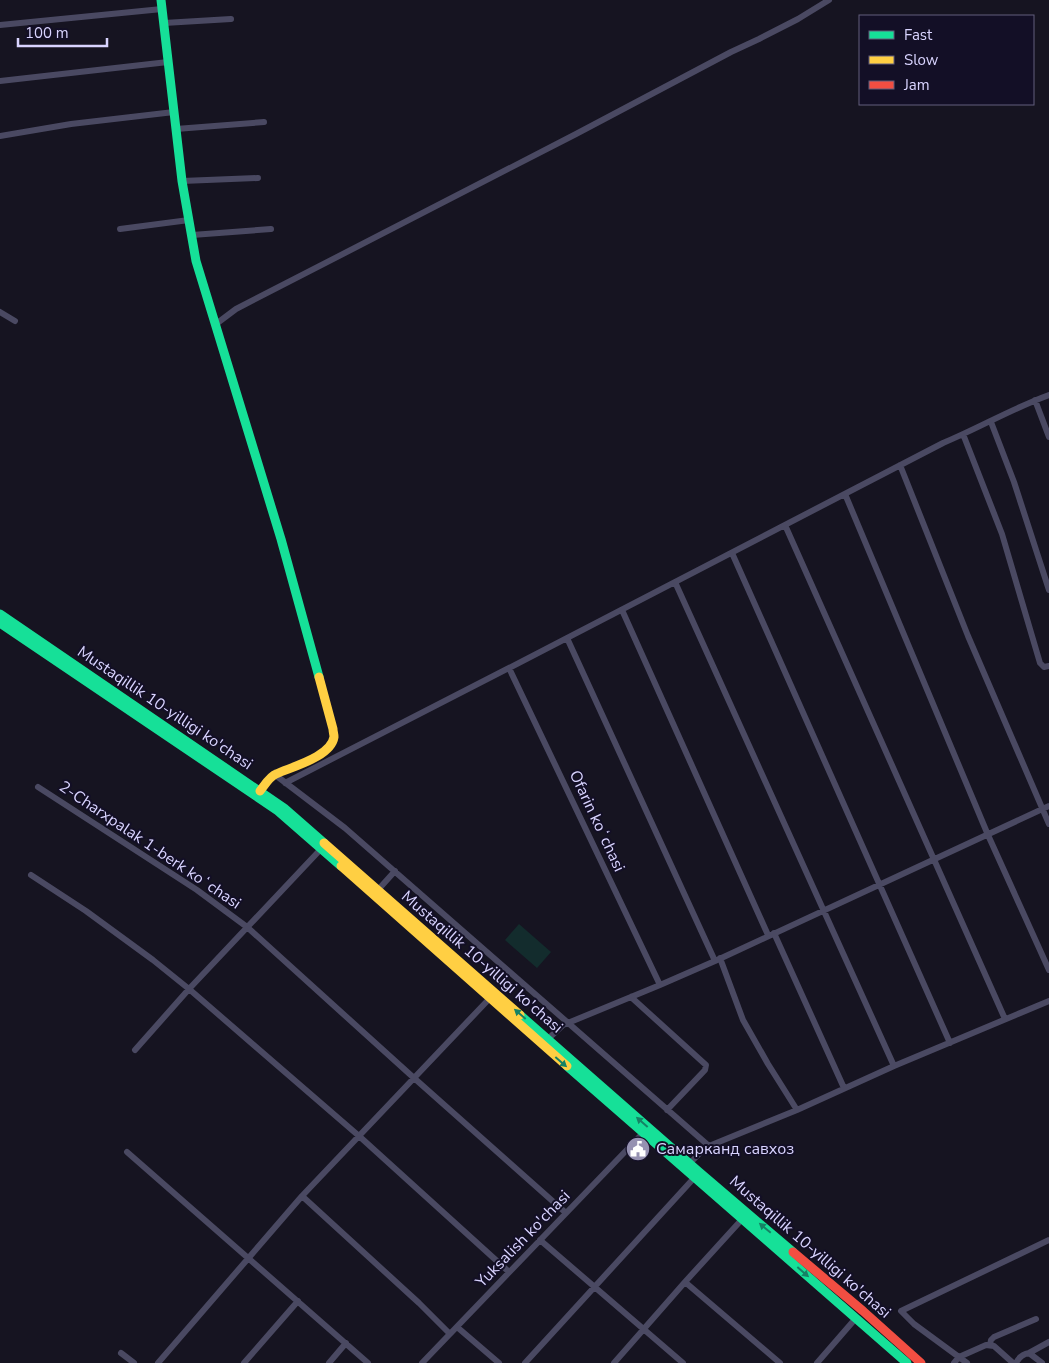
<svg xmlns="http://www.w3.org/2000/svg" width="1049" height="1363" font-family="'Nunito Sans',sans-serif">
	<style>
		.green { fill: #132c2d }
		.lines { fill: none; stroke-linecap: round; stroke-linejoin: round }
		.street { stroke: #4a4962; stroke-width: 6 }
		.fast { stroke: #16e098; stroke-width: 9 }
		.slow { stroke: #ffcf43; stroke-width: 9 }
		.jam { stroke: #f24e42; stroke-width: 9 }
		.oneway { fill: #158265 }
		.labels { text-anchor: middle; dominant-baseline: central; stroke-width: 4; stroke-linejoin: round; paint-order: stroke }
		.street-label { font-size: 16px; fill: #d9d4ff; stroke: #130f26 }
		.poi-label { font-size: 16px; fill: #d9d4ff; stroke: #130f26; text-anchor: start }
	</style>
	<rect width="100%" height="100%" fill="#161421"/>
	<path class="green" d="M519,924l32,28 -14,16 -32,-28z"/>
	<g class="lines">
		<path class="street" d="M164,23l67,-4
			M0,25l162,-16
			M0,81l168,-19
			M176,129l88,-7
			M0,136l71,-12 103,-12
			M182,181l76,-3
			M120,229l69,-9
			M192,235l79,-6
			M0,312l15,9
			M216,324l20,-15 340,-175 155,-82 28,-13 39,-20 31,-19
			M1035,400l14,37
			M991,422l23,60 35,108
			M963,434l39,100 38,129 4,4 5,-1
			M900,465l68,171 81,188
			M845,494l143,341 61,135
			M785,525l220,494
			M732,553l218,490
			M675,582l219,484
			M622,610l146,325
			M567,638l148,323
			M509,668l151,317
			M274,774l71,54 364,318
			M285,783l224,-115 434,-225c36,-15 70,-35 106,-48
			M38,787l159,103 50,37 167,151 152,135
			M31,875l55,36 67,49 36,29 170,147 150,136
			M377,891l18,-20
			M774,933l70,155
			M720,958l23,62 25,44 29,46
			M631,997l75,68 -1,5 -38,40
			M548,1039l15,-14 97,-40 55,-24 334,-155
			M135,1050l54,-61 131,-139
			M127,1152c80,71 161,140 241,211
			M690,1163l11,-11 8,-6 88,-36 97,-44 155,-65
			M302,1196l117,107 31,31
			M540,1240l143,123
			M685,1282l95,81
			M457,1327l42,36
			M990,1345l1,-5 3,-3 42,-18
			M121,1353l13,10
			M1029,1353l20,-11
			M158,1363l144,-167 188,-198
			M244,1363l54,-62
			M329,1363l17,-20
			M422,1363l221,-230
			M525,1363l169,-185
			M614,1363l71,-81 60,-66
			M817,1363l39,-45
			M954,1363l5,-6 27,-12 8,1 19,17
			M967,1363l-53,-39 -13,-13 148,-71
			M1016,1363c3,-6 7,-9 13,-10l13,10"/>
		<path class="fast" d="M161,0l21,181 14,80 85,278 38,138
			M0,614l284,194 40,35
			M0,623l278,188 63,55
			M520,1015l179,157 94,80
			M567,1066l340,297"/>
		<path class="slow" d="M260,791c4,-5 10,-15 16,-17 15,-7 55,-17 58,-37 0,-3 -1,-5 -1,-8l-14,-52
			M324,843l196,172
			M341,866l226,200"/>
		<path class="jam" d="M793,1252l70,59 58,52"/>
	</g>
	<defs><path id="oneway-solid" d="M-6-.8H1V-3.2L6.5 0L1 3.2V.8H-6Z" transform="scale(1.25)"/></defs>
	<g class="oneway">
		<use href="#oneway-solid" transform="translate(520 1014) rotate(-139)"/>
		<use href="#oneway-solid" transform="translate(561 1062) rotate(41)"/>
		<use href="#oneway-solid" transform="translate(642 1122) rotate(-139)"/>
		<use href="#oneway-solid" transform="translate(765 1228) rotate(-140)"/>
		<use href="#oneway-solid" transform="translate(803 1272) rotate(41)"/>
	</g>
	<defs>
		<g id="civic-disc" transform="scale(1.25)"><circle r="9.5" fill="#9591b1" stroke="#130f26"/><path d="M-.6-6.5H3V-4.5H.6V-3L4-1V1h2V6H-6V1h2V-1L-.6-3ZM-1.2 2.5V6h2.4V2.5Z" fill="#fff"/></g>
	</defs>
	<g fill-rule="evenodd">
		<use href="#civic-disc" x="638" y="1149"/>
	</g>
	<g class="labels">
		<g class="street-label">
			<text transform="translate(165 708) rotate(34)">Mustaqillik 10-yilligi ko'chasi</text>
			<text transform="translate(597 821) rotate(65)">Ofarin koʻchasi</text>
			<text transform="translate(150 845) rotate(34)">2-Charxpalak 1-berk koʻchasi</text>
			<text transform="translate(482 962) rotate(41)">Mustaqillik 10-yilligi ko'chasi</text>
			<text transform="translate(523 1239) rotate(-46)">Yuksalish ko'chasi</text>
			<text transform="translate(810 1247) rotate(41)">Mustaqillik 10-yilligi ko'chasi</text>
		</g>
		<g class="poi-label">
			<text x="656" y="1149">Самарканд савхоз</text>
		</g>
	</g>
	<rect x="859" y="15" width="175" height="90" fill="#130f26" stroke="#625e7d"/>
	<rect x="869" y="31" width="25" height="8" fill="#16e098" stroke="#625e7d"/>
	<text x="904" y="40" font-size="15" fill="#d9d4ff">Fast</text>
	<rect x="869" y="56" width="25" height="8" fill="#ffcf43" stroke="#625e7d"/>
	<text x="904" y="65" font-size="15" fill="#d9d4ff">Slow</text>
	<rect x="869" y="81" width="25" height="8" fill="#f24e42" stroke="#625e7d"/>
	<text x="904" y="90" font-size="15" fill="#d9d4ff">Jam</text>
	<path d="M18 38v8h89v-8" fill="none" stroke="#d9d4ff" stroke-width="2.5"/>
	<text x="25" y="38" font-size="15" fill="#d9d4ff" stroke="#130f26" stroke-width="4" paint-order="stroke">100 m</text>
</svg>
